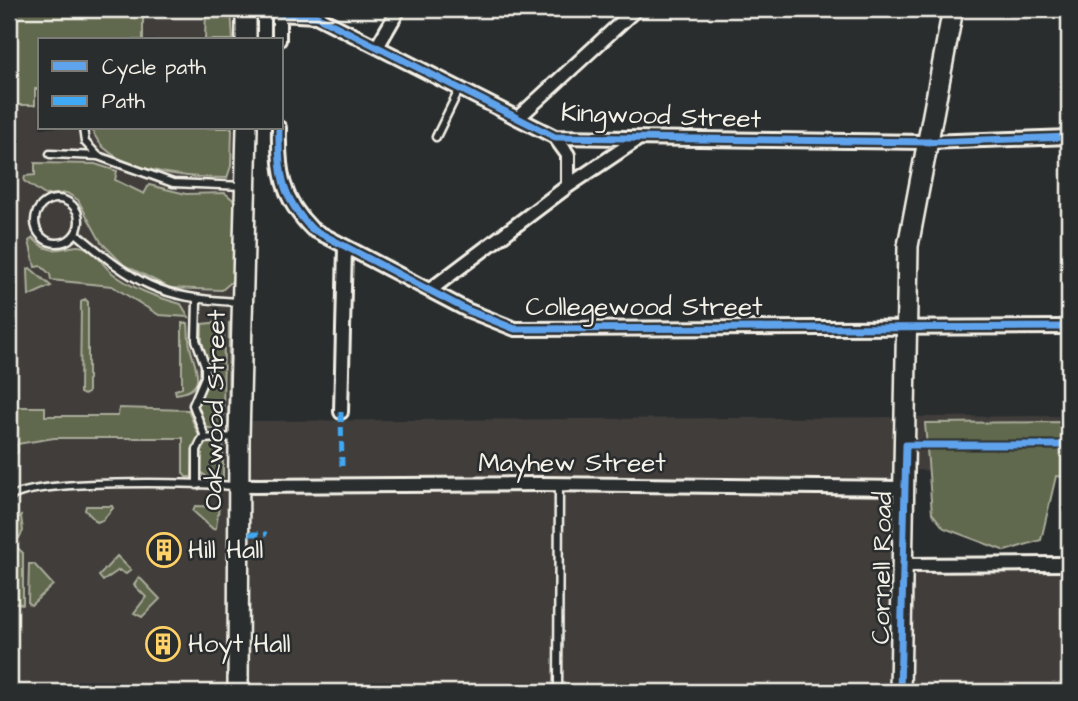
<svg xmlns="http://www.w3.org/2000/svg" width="1078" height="701" font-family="'Architects Daughter',sans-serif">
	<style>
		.built { fill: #3f3d3a }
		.green { fill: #60674d; stroke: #aaac9a; stroke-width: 2 }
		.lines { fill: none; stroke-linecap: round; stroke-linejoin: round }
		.lane-casing { stroke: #f4f1e8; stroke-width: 11 }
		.street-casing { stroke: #f4f1e8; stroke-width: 18 }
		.secondary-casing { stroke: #f4f1e8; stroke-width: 24 }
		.lane { stroke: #2a2d2e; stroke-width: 6 }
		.street { stroke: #2a2d2e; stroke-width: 12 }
		.secondary { stroke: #2a2d2e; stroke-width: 19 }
		.quiet { stroke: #3fa9f5; stroke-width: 5; stroke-dasharray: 10 5; stroke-linecap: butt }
		.cycleway-casing { stroke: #2a2d2e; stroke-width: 11 }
		.cycleway { stroke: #60a3ed; stroke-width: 7 }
		.labels { text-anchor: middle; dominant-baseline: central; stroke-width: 5; stroke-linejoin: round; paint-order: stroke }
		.street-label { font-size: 26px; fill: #f4f1e8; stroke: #2a2d2e }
		.poi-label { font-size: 26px; fill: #f4f1e8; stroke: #2a2d2e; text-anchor: start }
	</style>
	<rect width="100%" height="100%" fill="#2a2d2e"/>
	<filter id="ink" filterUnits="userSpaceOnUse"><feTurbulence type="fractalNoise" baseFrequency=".0143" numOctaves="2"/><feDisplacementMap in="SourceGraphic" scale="14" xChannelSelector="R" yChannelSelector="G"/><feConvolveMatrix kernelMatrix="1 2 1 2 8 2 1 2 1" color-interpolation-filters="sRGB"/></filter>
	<g filter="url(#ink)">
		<path class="built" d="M9,9h229l2,31h-200v88h199l8,293 822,-5v56l-175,-2 -3,102 178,1v119h-1060z"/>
		<path class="green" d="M9,9h134v31h-103v49h-5v16h-26z
			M206,9h25l2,31h-28z
			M92,128h140l-1,38 -4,12c-36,0 -124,-6 -135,-50z
			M35,163l60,1 22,7 -2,9 29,14 5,-9 37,9 39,-1 13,11 -1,73 -15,13 -52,-2 -46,-23 -23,-23 -23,-42 -11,-7 -22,2 -21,-14 1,-5 10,-1z
			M33,238c22,25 38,0 55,11 9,5 15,16 23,23 21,17 45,25 70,32l8,13 -30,-2 -47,-29 -61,-6 -1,-6 -9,-8 -6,1 -6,-26z
			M30,268l21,18 -22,10 -1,-27z
			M85,299l3,3v91l-4,2 -4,-2 1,-91z
			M221,322l3,6 -1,104 -17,-5 -9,-23 15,-30 -10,-32v-18z
			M229,322l5,14 -2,91 -4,5z
			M182,323h6c1,8 0,15 2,23 3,19 21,44 -14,48l-1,-4 7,-2z
			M11,407h34v9h73l1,-8 69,2 11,26 -6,10 -1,31h-6l-3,-4v-35h-129l-37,6 1,8 -4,3 -5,-3z
			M1069,422v55l-13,-1 -15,64 -36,11 -61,-23 -12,-15 -7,-90z
			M210,441h13v36l-15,1 -7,-6 1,-26z
			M86,506h26l1,2 -10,12 -6,2 -12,-12z
			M195,506l24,1 -3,21 -3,1 -20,-18z
			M21,516l2,15 -4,7 -10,-9v-5z
			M9,540l14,13v51l-14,-2z
			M117,556l14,14 -5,4 -7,-4 -16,11 -4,-5z
			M29,564h5l19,21 -22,20 -3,-2z
			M139,577l21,22 -18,18 -8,-4 12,-16 -12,-12z"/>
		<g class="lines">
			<g class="lane-casing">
				<path id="lane" d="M83,128l2,14 13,14
					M436,137l24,-49
					M50,154l48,2 75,27 71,3
					M35 221a22 22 0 1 1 44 0a22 22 0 1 1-44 0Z
					M76,233c60,51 82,65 162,69
					M197,301l-1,39 9,25v12l-12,28 12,32
					M197,485v-35l5,-11 34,-2
					M9,498c27,-20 185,-15 225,-12
					M558,692l1,-207"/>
			</g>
			<g class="street-casing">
				<path id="street" d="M279,14l37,2 239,121 372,5 142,-5
					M279,40v-31
					M377,47l22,-38
					M519,117l117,-108
					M279,128c-1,42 2,70 33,101l155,81 48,19 554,-2
					M555,137l13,18v31
					M430,290l138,-104 70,-47
					M341,412l4,-165
					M240,486l300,-2 364,4
					M902,565l167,-1"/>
			</g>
			<g class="secondary-casing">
				<path id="secondary" d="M246,9v31
					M238,692l1,-255 8,-309
					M900,692l8,-446 45,-237"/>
			</g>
			<use href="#lane" class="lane"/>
			<use href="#street" class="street"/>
			<use href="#secondary" class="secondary"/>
			<path class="quiet" d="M341,412l1,54
				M249,534h18"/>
			<g class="cycleway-casing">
				<path id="cycleway" d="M279,14l37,2 239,121 372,5 142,-5
					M279,128c-1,42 2,70 33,101l155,81 48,19 554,-2
					M900,692l6,-247h163"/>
			</g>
			<use href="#cycleway" class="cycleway"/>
		</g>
	</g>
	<defs>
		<g id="building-ring" transform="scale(1.75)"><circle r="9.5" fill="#2a2d2e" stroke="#ffd166" stroke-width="1.5"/><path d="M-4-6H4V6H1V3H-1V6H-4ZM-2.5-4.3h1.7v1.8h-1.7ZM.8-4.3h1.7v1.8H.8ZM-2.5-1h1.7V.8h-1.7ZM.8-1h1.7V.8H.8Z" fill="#ffd166"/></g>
	</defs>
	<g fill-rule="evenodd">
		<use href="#building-ring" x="164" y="550"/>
		<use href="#building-ring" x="163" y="644"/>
	</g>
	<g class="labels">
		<g class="street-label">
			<text transform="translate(661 116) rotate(2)">Kingwood Street</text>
			<text x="644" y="307">Collegewood Street</text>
			<text transform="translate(215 410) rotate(-89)">Oakwood Street</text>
			<text x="572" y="463">Mayhew Street</text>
			<text transform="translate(882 568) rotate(-89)">Cornell Road</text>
		</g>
		<g class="poi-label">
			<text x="188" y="550">Hill Hall</text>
			<text x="188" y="644">Hoyt Hall</text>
		</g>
	</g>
	<rect width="1078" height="701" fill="none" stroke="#2a2d2e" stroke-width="35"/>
	<rect x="18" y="18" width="1043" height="666" fill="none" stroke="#f4f1e8" stroke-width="2.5" filter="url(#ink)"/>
	<rect x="38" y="38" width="245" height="91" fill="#2a2d2e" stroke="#7b7b78" stroke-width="2"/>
	<rect x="52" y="61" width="35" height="10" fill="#60a3ed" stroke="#7b7b78" stroke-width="2"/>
	<text x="102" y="74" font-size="21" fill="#f4f1e8">Cycle path</text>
	<rect x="52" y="96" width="35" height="10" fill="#3fa9f5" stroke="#7b7b78" stroke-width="2"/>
	<text x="102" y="108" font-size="21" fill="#f4f1e8">Path</text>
</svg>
